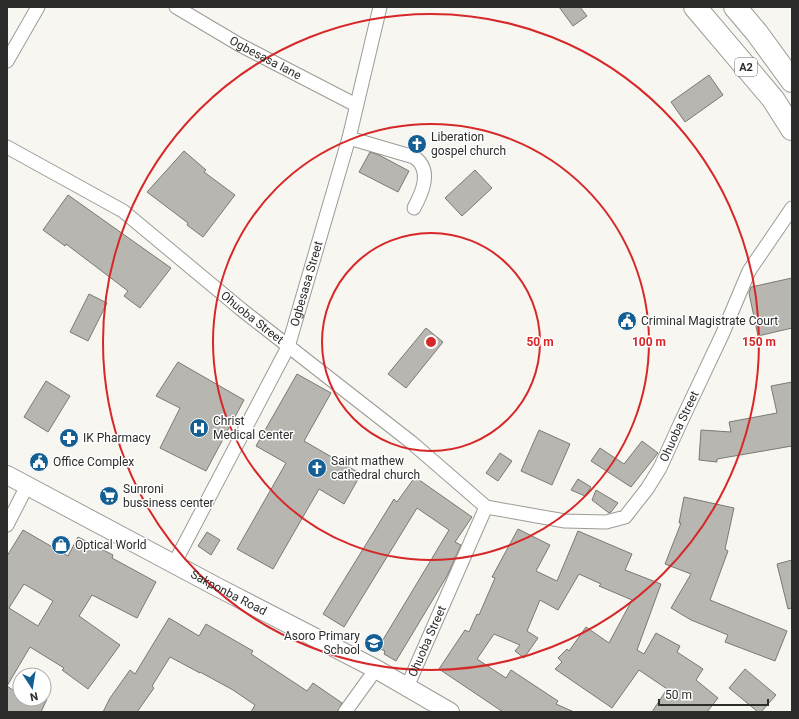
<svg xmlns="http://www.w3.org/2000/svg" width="799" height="719" font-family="Roboto,sans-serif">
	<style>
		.building { fill: #b7b6b1; stroke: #7a7974; fill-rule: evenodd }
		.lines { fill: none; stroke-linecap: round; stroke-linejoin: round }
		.street-casing { stroke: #9d9b97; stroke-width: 15 }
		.secondary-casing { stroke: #9d9b97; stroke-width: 20 }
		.highway-casing { stroke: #9d9b97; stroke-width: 24 }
		.street { stroke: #fff; stroke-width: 13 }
		.secondary { stroke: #fff; stroke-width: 18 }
		.highway { stroke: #fff; stroke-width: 22 }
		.ring { fill: none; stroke: #d62828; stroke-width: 2 }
		.labels { text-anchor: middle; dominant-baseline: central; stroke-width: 3; stroke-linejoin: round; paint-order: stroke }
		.shield { fill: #fff; stroke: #6b6b6a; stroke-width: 1 }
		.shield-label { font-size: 11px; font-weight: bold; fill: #2c2c2a }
		.street-label { font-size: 12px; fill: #2c2c2a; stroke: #fff }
		.poi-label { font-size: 12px; fill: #2c2c2a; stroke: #fff; text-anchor: start }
		.centre { fill: #d62828; stroke: #fff; stroke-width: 2 }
		.ring-label { font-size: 12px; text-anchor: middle; font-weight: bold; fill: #d62828; stroke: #fff; stroke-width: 3; stroke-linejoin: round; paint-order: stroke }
	</style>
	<rect width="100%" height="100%" fill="#f8f6f1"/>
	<path class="building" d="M559,7h21l7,9 -14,10z
		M709,75l14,20 -38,27 -14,-20z
		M184,151l22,19 -2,2 31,23 -32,42 -16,-12 1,-2 -41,-31z
		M370,152l9,3 30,16 -11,21 -39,-20z
		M475,170l17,18 -30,28 -17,-18z
		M68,195l103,73 -31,40 -16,-12 4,-5 -62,-47 -1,2 -22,-16z
		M792,278v50l-34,8 -9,-43 2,-6z
		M89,294l18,9 -19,38 -18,-9z
		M426,328l17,14 -37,46 -18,-14z
		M178,362l66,38 -38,71 -46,-23 20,-40 -24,-12z
		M297,374l34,19 -27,48 57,33 -17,30 -25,-15 -46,80 -36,-20 49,-86 -30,-17z
		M46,381l24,15 -22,36 -24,-15z
		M792,382v64l-75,13v3l-18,-2 2,-30 30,2 -2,-10 48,-9 -6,-27z
		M539,430l31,14 -18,41 -31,-14z
		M642,441l16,12 -27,34 -40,-26 9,-13 24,16z
		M500,453l12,8 -14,20 -12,-8z
		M415,477l57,40 -17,25 6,3 -14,31 -51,85 -12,-7 1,-3 -7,-3 71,-118 -32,-22 -73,119 -21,-13 71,-115 3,3z
		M578,479l13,8 -6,9 -14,-6z
		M596,490l22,13 -7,9 -2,1 -17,-13z
		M684,497l50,11 -9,41 3,2 -18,49 77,31 -12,30 -50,-19 3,-7 -37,-15 -20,-12 20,-34 -26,-10 16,-41h-2z
		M518,529l32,16 -14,26 21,10 21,-50 54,23 -7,16 36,14 -24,66 7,4 12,-21 24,13 -3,6 26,17 -7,11 22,18 -11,14h-55l15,-23 -28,-19 -27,38 -57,-39 7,-7 -4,-4 9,-9 2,2 17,-24 23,16 23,-43 -33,-14 2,-2 -22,-10 -21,36 -18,-10 -13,31 11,7 -14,20 -9,-7 5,-6 -26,-11 -17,25 29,19 5,-8 47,31 -2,3 18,8h-71l-64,-43 26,-39 4,2 8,-18 2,1 16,-37 -3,-1z
		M23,530l45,26 10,-19 35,18 -1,3 44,24 -19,36 -45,-23 -13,21 41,29 -32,44 -26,-19 2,-2 -34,-21 -23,39 13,9v4h27l-6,13h-34v-156zM24,584l29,17 -15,25 -29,-18z
		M207,532l13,8 -9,15 -13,-9z
		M792,560v48l-4,1 -11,-45z
		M169,618l30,18 7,-12 47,27 -2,3 56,37 6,-8 29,20 -5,9h-86l4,-7 -22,-15 -33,-18v1l-30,-16 -18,29 2,2 -17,24h-34l7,-14 20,-28 5,4z
		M745,669l31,26 -15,17h-3l-29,-24z"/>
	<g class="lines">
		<g class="street-casing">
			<g id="street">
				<path id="s1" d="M176,7l64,38 116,60"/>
				<path d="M7,61l31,-54"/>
				<path d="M349,138l65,19c19,13 8,36 0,51"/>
				<path id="s2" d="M7,147l116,64 119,99 169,132 75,65 79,14 41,1 19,-5 22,-28 13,-21 20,-44 42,-89 27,-64 43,-63"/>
				<path d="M7,525l20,-39"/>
				<path id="s3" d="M174,564l114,-217 61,-209 31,-131"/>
				<path id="s4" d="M407,687l79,-180"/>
				<path d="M345,712l31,-43"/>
			</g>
		</g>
		<g class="secondary-casing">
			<g id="secondary">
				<path id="s5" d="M7,475l212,113 157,81 74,43"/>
			</g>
		</g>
		<g class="highway-casing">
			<path id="highway" d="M695,7l78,92 19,30
				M735,7l22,26 35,48"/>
		</g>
		<use href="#street" class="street"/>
		<use href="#secondary" class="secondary"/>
		<use href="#highway" class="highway"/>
	</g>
	<g class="ring">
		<circle cx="431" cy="342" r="109"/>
		<circle cx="431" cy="342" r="218"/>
		<circle cx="431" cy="342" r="328"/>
	</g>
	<defs>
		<g id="church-disc" transform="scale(1)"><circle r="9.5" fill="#135e92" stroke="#fff"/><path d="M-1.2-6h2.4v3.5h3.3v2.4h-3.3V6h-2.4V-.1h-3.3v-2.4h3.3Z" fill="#fff"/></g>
		<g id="civic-disc" transform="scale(1)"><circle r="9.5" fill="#135e92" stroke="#fff"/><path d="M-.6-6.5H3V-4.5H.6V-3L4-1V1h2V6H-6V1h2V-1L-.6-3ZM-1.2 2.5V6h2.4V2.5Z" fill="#fff"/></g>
		<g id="hospital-disc" transform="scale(1)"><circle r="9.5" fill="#135e92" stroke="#fff"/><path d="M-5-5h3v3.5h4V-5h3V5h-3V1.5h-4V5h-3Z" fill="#fff"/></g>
		<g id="pharmacy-disc" transform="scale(1)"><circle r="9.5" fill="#135e92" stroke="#fff"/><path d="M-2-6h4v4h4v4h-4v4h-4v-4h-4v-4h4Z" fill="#fff"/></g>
		<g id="supermarket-disc" transform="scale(1)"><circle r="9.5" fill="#135e92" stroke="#fff"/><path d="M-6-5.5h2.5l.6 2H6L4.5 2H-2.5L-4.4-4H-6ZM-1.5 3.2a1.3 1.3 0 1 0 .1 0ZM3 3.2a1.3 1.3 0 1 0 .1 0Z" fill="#fff"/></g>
		<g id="shop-disc" transform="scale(1)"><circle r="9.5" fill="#135e92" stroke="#fff"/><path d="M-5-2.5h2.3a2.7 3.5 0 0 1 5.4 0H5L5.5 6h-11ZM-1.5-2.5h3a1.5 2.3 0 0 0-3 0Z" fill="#fff"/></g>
		<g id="school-disc" transform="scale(1)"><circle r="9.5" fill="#135e92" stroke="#fff"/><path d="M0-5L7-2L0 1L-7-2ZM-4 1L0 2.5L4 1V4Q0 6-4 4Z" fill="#fff"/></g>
	</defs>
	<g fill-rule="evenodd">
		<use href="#church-disc" x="417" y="144"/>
		<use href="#civic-disc" x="627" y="321"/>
		<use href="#hospital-disc" x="199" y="428"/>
		<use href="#pharmacy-disc" x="69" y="438"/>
		<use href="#civic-disc" x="39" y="462"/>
		<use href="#church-disc" x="317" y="468"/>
		<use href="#supermarket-disc" x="109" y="496"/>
		<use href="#shop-disc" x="61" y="545"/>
		<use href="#school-disc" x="374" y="643"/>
	</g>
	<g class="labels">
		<rect class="shield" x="735" y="58" width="22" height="18" rx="3"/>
		<g class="shield-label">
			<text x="746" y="67">A2</text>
		</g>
		<g class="street-label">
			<text stroke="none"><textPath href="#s1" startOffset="103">Ogbesasa lane</textPath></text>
			<text stroke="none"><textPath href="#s3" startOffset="311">Ogbesasa Street</textPath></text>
			<text stroke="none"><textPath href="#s2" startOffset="300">Ohuoba Street</textPath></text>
			<text stroke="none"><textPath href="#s2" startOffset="848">Ohuoba Street</textPath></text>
			<text stroke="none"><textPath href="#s5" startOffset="251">Sakponba Road</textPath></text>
			<text stroke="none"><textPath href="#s4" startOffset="50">Ohuoba Street</textPath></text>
		</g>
		<g class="poi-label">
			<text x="431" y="137">Liberation<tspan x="431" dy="14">gospel church</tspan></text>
			<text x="641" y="321">Criminal Magistrate Court</text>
			<text x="213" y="421">Christ<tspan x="213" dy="14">Medical Center</tspan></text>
			<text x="83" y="438">IK Pharmacy</text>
			<text x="331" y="461">Saint mathew<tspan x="331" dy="14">cathedral church</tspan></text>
			<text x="53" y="462">Office Complex</text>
			<text x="123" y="489">Sunroni<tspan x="123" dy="14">bussiness center</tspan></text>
			<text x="75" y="545">Optical World</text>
			<text x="360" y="636" text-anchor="end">Asoro Primary<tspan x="360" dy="14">School</tspan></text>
		</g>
	</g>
	<circle cx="431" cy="342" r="6" class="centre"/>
	<g class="ring-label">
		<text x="540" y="346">50 m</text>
		<text x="649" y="346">100 m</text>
		<text x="759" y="346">150 m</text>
	</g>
	<rect width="799" height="719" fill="none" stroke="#2c2c2a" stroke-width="16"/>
	<g transform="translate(32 687) rotate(168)"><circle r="19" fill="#ffffff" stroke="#ababaa"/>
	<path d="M0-3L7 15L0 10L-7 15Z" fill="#135e92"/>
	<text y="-6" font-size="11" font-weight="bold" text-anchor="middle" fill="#2c2c2a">N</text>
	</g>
	<path d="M659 699v6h109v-6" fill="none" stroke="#2c2c2a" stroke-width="2"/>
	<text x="665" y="699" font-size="12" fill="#2c2c2a" stroke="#ffffff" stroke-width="3" paint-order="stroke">50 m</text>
</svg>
